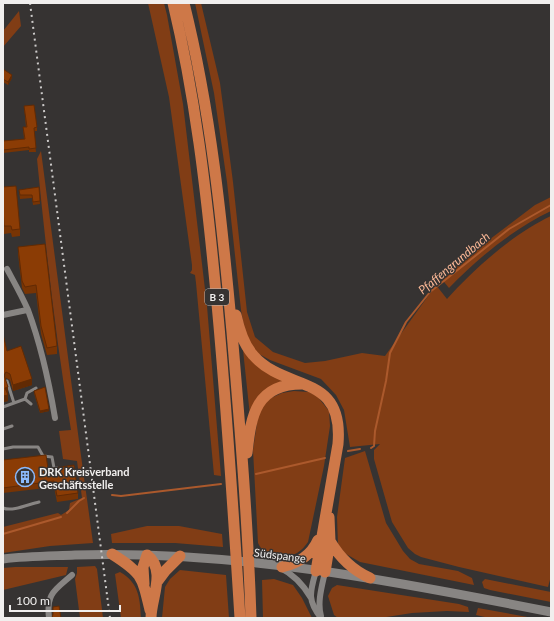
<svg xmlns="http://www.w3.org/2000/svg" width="554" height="621" font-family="Lato,sans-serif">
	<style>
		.green { fill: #813d15 }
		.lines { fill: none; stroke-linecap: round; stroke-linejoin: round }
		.stream { stroke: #ab592c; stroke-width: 2 }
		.service { stroke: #888583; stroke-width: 3 }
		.minor { stroke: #888583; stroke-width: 6 }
		.secondary { stroke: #888583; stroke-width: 9 }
		.trunk { stroke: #ce7848; stroke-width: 11 }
		.rail { stroke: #cdcbca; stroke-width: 2; stroke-dasharray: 2 4; stroke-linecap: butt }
		.wall { fill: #783404 }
		.shaded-wall { fill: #612a04 }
		.building { fill: #8b3c05; stroke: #612a04 }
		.labels { text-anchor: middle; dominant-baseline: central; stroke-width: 3; stroke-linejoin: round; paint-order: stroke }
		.shield { fill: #363332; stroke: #b9b7b6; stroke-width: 1 }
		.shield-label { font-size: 10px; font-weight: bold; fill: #f1efee }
		.poi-label { font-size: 11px; font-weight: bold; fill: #f1efee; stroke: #363332; text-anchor: start }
		.street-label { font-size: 11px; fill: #f1efee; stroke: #363332 }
		.water-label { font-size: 12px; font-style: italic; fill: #fdb997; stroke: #363332 }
	</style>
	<rect width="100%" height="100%" fill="#363332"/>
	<path class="green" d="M148,3h16l3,12 16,89 24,202 14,170 -7,-1 -18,-192 -1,-8 -5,-2 2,-3v-5l-23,-168z
		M195,3h6l19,80 13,99 14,130 8,25 18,15 32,11 20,-2 37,-8 23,3 51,-71 11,14c27,-30 67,-66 104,-83v360l-3,11 -89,-20 -38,-10 -6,-3 -7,-6 -16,-26 -18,-63v-9l6,-6 -30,3 -6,-37 -8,-15 -15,-16 -51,-19 -11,-6 -9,-9 -6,-18 -3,-17 -14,-128 -13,-89z
		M19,11l2,15 -18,21v-16z
		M41,151l38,290 14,102 -43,3 -47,7v-26l55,-14 3,2 8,-5 1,-7 12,-5 -5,-37 -14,-2 -4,-28 12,-1c-15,-89 -25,-180 -34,-271z
		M551,197v14c-38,18 -73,47 -102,77l-9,-11 95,-72z
		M243,350l49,31 -15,6 -27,29z
		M294,391l15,1 8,4 12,15 1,15 -6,40 -16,76c-3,4 -6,8 -11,11 -7,4 -29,2 -35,-4 -2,-2 -3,-4 -4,-6l-5,-93 5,-34 4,-10 9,-8 11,-5z
		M365,451l21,72 17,28 7,8 9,5 39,7 14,7 2,7 -114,-23 -14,-8 -8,-9 -1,-28 8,-59z
		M147,526h32l43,8 1,13 -48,-4h-63l-1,-9z
		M95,566l2,3 6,49h-23l-5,-39 2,-6v-6z
		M15,567h53l-2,8 -63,15v-22z
		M180,570l46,5 3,43h-67l3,-31 5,-8z
		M120,572c19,11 20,26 21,46h-20l-6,-44z
		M274,579l19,6 9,13 10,20h-49l-1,-38z
		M485,579l66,13v10l-61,-12 -6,-2 -2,-6z
		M337,585l122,19 9,3 1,5 -22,-1 -35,2 -32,5h-42l-4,-3 -6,-19 4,-8z
		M478,608l55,10h-44l-13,-3z"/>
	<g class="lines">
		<path class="stream" d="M371,448l3,-2 1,-15 11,-50 4,-28 16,-31 24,-30 79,-63 42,-24
			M348,451l12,-2
			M256,474l69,-16
			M112,495l9,1 100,-12
			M67,513l12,-12 5,-3
			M3,534l58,-17"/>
		<path class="service" d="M25,399l2,-6 9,-5
			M14,403l11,-4 6,5
			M3,407l11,-4 -7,-22
			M3,429l9,-3
			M3,449l10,-2h25l5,9 9,1 2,11h3
			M3,508c10,4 26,-4 36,-6"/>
		<path class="minor" d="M7,269c7,13 15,27 21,41 13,35 21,72 27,108
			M3,315l24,-5
			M279,567c14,7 24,17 32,31
			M316,571c-6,21 -9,29 5,47
			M321,616c-4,-14 1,-30 4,-44
			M49,618c-3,-25 6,-28 23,-43"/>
		<path class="secondary" d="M3,559c24,-3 48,-3 72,-4 160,-5 320,26 476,57"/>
		<path class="trunk" d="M173,3c22,92 33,186 42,280 11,111 18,223 25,335
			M184,3c27,108 38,219 48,329 8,95 16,191 19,286
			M236,315c3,14 7,29 17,40 33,38 91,17 85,89l-22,127
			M247,453c4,-38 9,-69 55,-69
			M330,541c10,17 22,29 40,37
			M112,554c30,19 30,22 38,56
			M282,567c16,-4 29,-11 36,-27
			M325,572l5,-31 -1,-24
			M157,582l9,-12 14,-14
			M144,584l-1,-17 4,-12c20,15 4,43 4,63"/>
		<path class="rail" d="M30,3l80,615"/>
	</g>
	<path class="wall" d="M3,70l9,8 -4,7 -5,-3z
		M24,106l13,21v4h-3l2,21h-7v-2l-26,3v-12l21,-2 -1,-12h3z
		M3,187l17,42v7l-8,1 -1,-4 -7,1 -1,-21z
		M39,187l1,17 -7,1 -1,-7 -12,1 -1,-9z
		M45,244l12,102v8l-10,1 -6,-21 -5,-41 -11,1 -3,-6 -4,-34v-7z
		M7,351l25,34 -19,6 -3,-11 -4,-2 -1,1 3,14 -1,1 1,7 -5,1z
		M34,391l15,20 -9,2 -6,-20z
		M3,460l45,9 30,24v6l-21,3 -3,-15 -51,6z"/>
	<path class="shaded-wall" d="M12,75v3l-4,7v-3z
		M32,379v6l-19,6v-6z
		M8,387v6l-3,1v-6z
		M8,395v6l-5,1v-6z
		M49,409v2l-9,2v-2z"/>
	<path class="building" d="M3,69l9,6 -4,7 -5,-3z
		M34,105l3,22 -3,1 2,20 -7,1v-2l-26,3v-9l22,-2 -2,-12h4l-3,-21z
		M16,186l4,43 -8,1 -1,-4h-7l-1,-20v-19z
		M39,187l1,14 -7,1 -1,-7h-12l-1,-5z
		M45,244l12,102 -10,2 -6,-22 -5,-41 -11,2 -3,-6 -4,-34z
		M3,334l4,17 14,-5 11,33 -19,6 -3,-11 -4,-2 -2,3 4,12 -3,1 3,7 -5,1z
		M45,387l4,22 -9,2 -6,-20z
		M46,455l2,14 26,-4 4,28 -21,3 -3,-15 -51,7v-28z
		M59,606l2,12h-9l1,-4v-7z"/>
	<defs>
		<g id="building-ring" transform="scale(1)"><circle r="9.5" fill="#363332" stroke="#8bbafc" stroke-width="1.5"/><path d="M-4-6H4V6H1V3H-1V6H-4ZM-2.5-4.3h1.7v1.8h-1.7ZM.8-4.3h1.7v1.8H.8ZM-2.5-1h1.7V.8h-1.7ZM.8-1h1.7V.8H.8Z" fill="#8bbafc"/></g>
	</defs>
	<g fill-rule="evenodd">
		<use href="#building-ring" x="25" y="477"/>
	</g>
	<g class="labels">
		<rect class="shield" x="205" y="289" width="24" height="16" rx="3"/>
		<g class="shield-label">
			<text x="217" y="297">B 3</text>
		</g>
		<g class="poi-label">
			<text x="39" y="471">DRK Kreisverband<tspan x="39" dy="13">Geschäftsstelle</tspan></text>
		</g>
		<g class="street-label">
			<text transform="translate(280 555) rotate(7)">Südspange</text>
		</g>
		<g class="water-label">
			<text transform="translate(454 263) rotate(-40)">Pfaffengrundbach</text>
		</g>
	</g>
	<rect width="554" height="621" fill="none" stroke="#f1efee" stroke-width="8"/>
	<path d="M10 605v6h110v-6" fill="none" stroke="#f1efee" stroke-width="2"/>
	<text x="16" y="605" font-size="12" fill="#f1efee" stroke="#363332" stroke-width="3" paint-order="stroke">100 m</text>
</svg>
